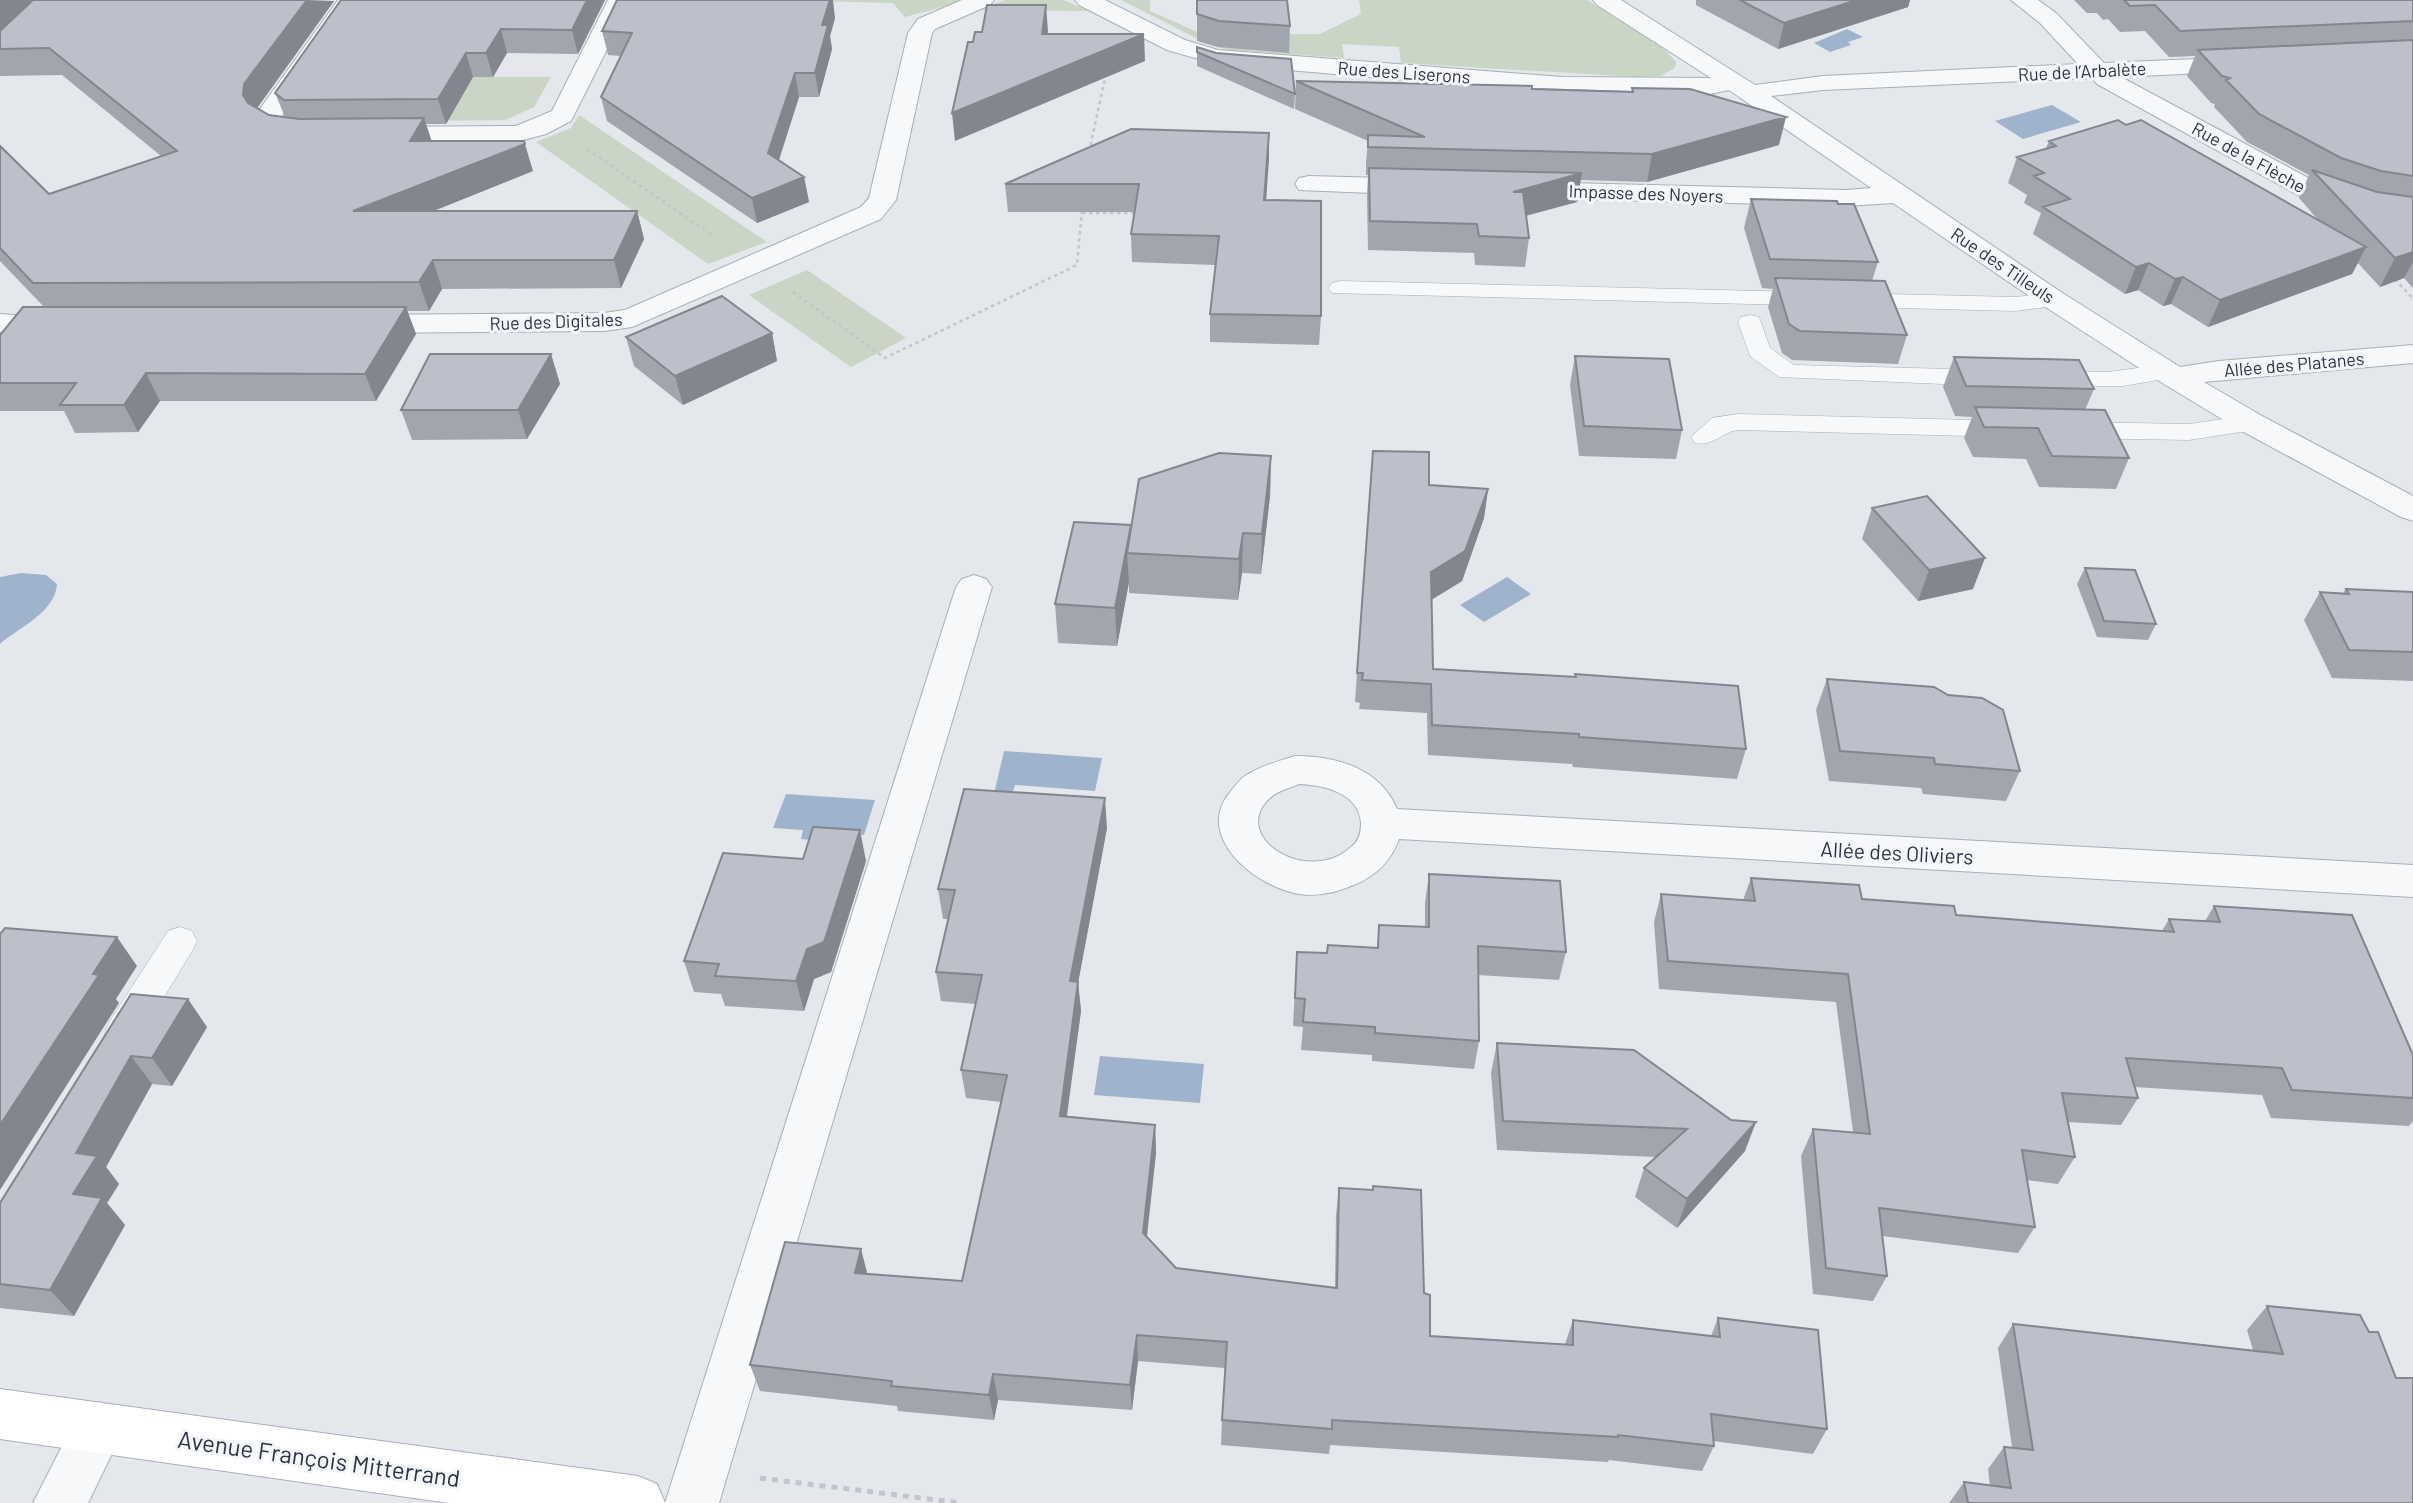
<svg xmlns="http://www.w3.org/2000/svg" width="2413" height="1503" font-family="Barlow,sans-serif">
	<style>
		.green { fill: #c9d6c5 }
		.water { fill: #9fb4cc }
		.lines { fill: none; stroke-linecap: round; stroke-linejoin: round }
		.lane-casing { stroke: #a9aeb7; stroke-width: 1 }
		.street-casing { stroke: #a9aeb7; stroke-width: 2 }
		.secondary-casing { stroke: #a9aeb7; stroke-width: 2 }
		.path-far1 { stroke: #c2c5cb; stroke-width: 2.5; stroke-dasharray: 3.5 3.5; stroke-linecap: butt }
		.path { stroke: #c2c5cb; stroke-width: 5; stroke-dasharray: 6 6; stroke-linecap: butt }
		.lane { fill: #f7f8fa; fill-rule: evenodd }
		.street { fill: #f7f8fa; fill-rule: evenodd }
		.secondary { fill: #fff; fill-rule: evenodd }
		.wall { fill: #a1a5ae }
		.shaded-wall { fill: #83868d }
		.building { fill: #bbc0ca; stroke: #83868d; stroke-width: 2 }
		.labels { text-anchor: middle; dominant-baseline: central; stroke-width: 6; stroke-linejoin: round; paint-order: stroke }
		.far-street-label { font-size: 18px; fill: #2b3445; stroke: #f4f6f9 }
		.street-label { font-size: 21px; fill: #2b3445; stroke: #f4f6f9 }
		.near-street-label { font-size: 24px; fill: #2b3445; stroke: #f4f6f9 }
	</style>
	<rect width="100%" height="100%" fill="#e4e7ec"/>
	<path class="green" d="M769,0h194c-19,8 -38,11 -58,17l-12,-14z
		M1005,0h59l24,11 -109,-1z
		M1121,0h29v11l52,23h118l41,-20 -2,-14h228l76,48 13,14 -1,6 -15,8 -23,1 -236,-14 -2,-16 -57,-3 2,14 -114,-8 -18,-4z
		M348,77h203l-17,30 -29,13 -169,2z
		M579,115l188,127 -59,22 -172,-122 35,-14z
		M807,270l99,68 -55,29 -102,-72z"/>
	<path class="water" d="M1847,29l16,8 -15,5 3,3 -21,7 -16,-9z
		M2052,105l29,17 -58,17 -28,-18z
		M21,573l25,2 11,9c-2,29 -38,43 -57,60v-67z
		M1507,577l24,17 -47,28 -24,-17z
		M1004,751l98,7 -7,33 -80,-6 -3,9h-18z
		M786,794l89,6 -11,35 -32,-2 -4,9 -27,-3 2,-9 -30,-2z
		M1100,1056l104,8 -4,39 -106,-8z"/>
	<g class="lines">
		<g class="lane-casing">
			<path id="lane" d="M1340,281l675,16 39,-4 8,2 4,5 -4,5 -47,6 -683,-18 -4,-5 4,-5z
				M1750,315l9,2 11,31 24,17 196,5 9,3 4,5 -4,5 -9,3 -211,-9 -29,-21 -12,-34 3,-5z
				M2167,364l9,3 4,5 -4,5 -53,9 -74,1 -9,-3 -4,-5 4,-5 9,-3 59,1z
				M1738,414l271,7 9,2 4,6 -4,6 -9,2 -271,-7c-17,2 -24,17 -43,13l-4,-6 21,-19z
				M2251,415l9,2 4,6 -4,6 -71,11 -117,-2 -9,-2 -4,-6 4,-6 9,-2 117,2z
				M180,927l12,4 5,10 -5,10 -56,92 -13,4 -13,-4 -5,-11 5,-11 58,-90z"/>
		</g>
		<g class="street-casing">
			<path id="street" d="M338,0h24l-79,113 -1,6 11,8 27,3 4,6 -4,6c-22,5 -50,0 -64,-20l1,-9z
				M608,0h24l-61,121 -25,13 -30,8 -138,1 -9,-2 -4,-6 4,-6 9,-2 138,-1 36,-15z
				M962,0h32l-4,5 -55,24 -3,4 -36,167 -15,19 -249,108 -28,4 -245,2 -11,-3 -4,-6 4,-6 11,-3 245,-2 21,-3 236,-103 8,-9 39,-165 10,-14z
				M1075,0h30l80,40 33,10 344,27 149,1 -114,-73 -4,-5h28l134,85 68,-9 255,-12 -38,-41 -29,-23h27l18,13 48,50 139,-6 9,2 3,5 -3,5 -9,2 -122,6 206,111 39,14 47,6v16l-49,-6 -57,-18 -210,-116 -5,-6 -269,12 -52,6 293,198 116,73 39,-6 194,-16v18l-209,19 58,34 151,80v25l-12,-4 -161,-87 -76,-46 -120,-78 -151,-103 -47,3 -319,-8 -10,-2 -4,-6 4,-6 10,-2 319,8 25,-2 -142,-98 -24,5 -143,-2 -346,-29 -49,-14 -88,-45z
				M1309,176l112,3 10,2 4,6 -4,6 -10,2 -122,-5 -4,-6 4,-6z
				M0,314l72,5 4,6 -4,6 -11,3 -61,-2z
				M974,575l12,4 6,8 -273,916h-54l291,-916 6,-8z
				M1295,756c41,0 85,12 102,53l1016,56v32l-1014,-58c-8,22 -22,36 -43,45 -19,8 -36,13 -57,10 -43,-7 -107,-58 -68,-103 4,-5 9,-12 14,-15 15,-10 34,-15 50,-20zM1299,784c25,1 60,9 62,39 0,10 -2,18 -10,24 -44,40 -123,-11 -81,-49 7,-7 20,-10 29,-14z
				M99,1402l18,7 8,18 -37,76h-55l48,-94z"/>
		</g>
		<g class="secondary-casing">
			<path id="secondary" d="M0,1389l638,87 19,8 8,19h-216l-449,-64z"/>
		</g>
		<path class="path-far1" d="M587,149l125,86
			M1089,152l17,-78
			M1082,213h55
			M2395,279l18,20
			M793,292l92,66 192,-93 5,-56"/>
		<path class="path" d="M760,1478l201,25"/>
		<use href="#lane" class="lane"/>
		<use href="#street" class="street"/>
		<use href="#secondary" class="secondary"/>
	</g>
	<path class="wall" d="M0,0l334,1 -77,107 12,7 16,2 -10,-24 66,-93h264l-27,54 -71,-1 -14,24h-20l-27,47h-20l5,17 102,30 -99,40h203l7,28 -23,49 -179,1 -13,22h-22l9,23 -40,67h-216l-22,31 -63,1 -11,-22h-64v-76l44,-28 -44,-46v-115l49,48 112,-38 -99,-81 -62,1z
		M1197,0l93,26 -1,27 -71,-6 -21,-6z
		M1696,0h214l-2,7 -130,42 -82,-44z
		M2074,0h339v288l-9,-10 -24,9 -22,-24 -6,11 -144,53 -37,-23 -8,2 -25,-16 -13,4 -92,-60 8,-21 -17,-10 3,-8 -19,-12 9,-26 29,-9 3,-7 77,-16 193,96 -20,-23 10,-23 -62,-33 -33,-35 1,-3 -4,-1 -24,-27 8,-20 -26,1 -24,-26 -25,1 -12,-13 -5,1 -6,-7h-10z
		M835,18l-5,18 2,13 -13,48h-20l-20,63 25,17 5,25 -52,21 -150,-102 -6,-24 20,-41 -13,-1 -6,-24z
		M1197,47l19,6 79,41 -1,15 -97,-43z
		M1296,81l336,10v-3l147,57 -132,37 -67,-2 -3,22 -51,14 3,22 -4,29 -50,-2 -1,-12 -106,-3 -1,-54 1,-21h-2v-12l2,-22 -73,-32z
		M1269,133l-3,67 55,116 -2,29 -109,-3v-28l5,-49 -83,-3 -1,-28 3,-22h-126l-3,-28z
		M1751,199l87,5 40,58 -6,19 35,54 -9,29 -106,-4 -10,-7 -14,-46 5,-18 -11,-1 -18,-60z
		M772,333l5,28 -94,44 -49,-39 -8,-29z
		M551,354l9,30 -33,55 -115,1 -11,-30z
		M1575,356l107,74 -6,29 -97,-3 -9,-71z
		M1954,357l140,32 -9,21 44,48 -13,31 -77,-2 -13,-28 -53,-2 -9,-19 8,-21 -17,-1 -12,-29z
		M1373,451l56,34 59,4 -4,29 -22,63 -31,19 2,69 142,8v-3l171,75 -9,30 -164,-12 -1,-3 -144,-9 -1,-42 -68,-4 1,-6 -5,-1z
		M1271,456l-1,40 -9,78 -19,-1 -4,27 -109,-7v-11l-12,64 -59,-3 -3,-39 76,-73z
		M1872,508l101,81 -55,12 -56,-62z
		M2085,568l71,56 -8,16 -51,-3 -20,-53z
		M2346,589l67,3v89l-81,-3 -28,-58 16,-28 23,1z
		M1827,679l193,92 -14,30 -83,-7 -2,-6 -92,-7 -13,-71z
		M1107,828l-29,155 3,28 -15,106 89,8 1,28 -9,84 29,31 159,20 1,-73 3,-27 85,105 6,43 135,8 8,-24 138,16 7,-18 109,111 -14,25 -100,-13 1,5 -12,25 -93,-11 -1,2 -278,-17 -1,9 -108,-9 1,-25 3,-52 -87,-7 -6,49 -134,-10 -4,20 -96,-9 -1,-5 -137,-15 -10,-26 118,-91 94,7 39,-179 -35,-4 -5,-28 15,-66 -35,-3 -5,-29 12,-53h-5l-5,-30z
		M803,859l63,2 -35,111 -17,7 -10,32 -79,-5 -4,-12 -27,-2 -10,-31z
		M1429,874l137,78 -7,28 -81,-5 1,66 -5,28 -102,-8v-6l-71,-5 2,-23 -10,-1 4,-74 30,1 50,-6 2,-22 46,2v-24z
		M1751,878l111,21 94,16 206,16 7,-12 36,2 9,-15 199,149v66l-4,5 -138,-8 -9,-23 -127,-8 3,11 -17,27 -53,-3 7,35 -17,27 -31,-4 8,47 -17,26 -136,-17 5,40 -14,25 -60,-7 -12,-138 12,-27 40,3 -17,-130 -177,-13 -5,-67 7,-28 82,6z
		M131,994l76,33 -35,59 -20,-2 -46,83 13,17 -12,19 18,22 -51,91 -74,-8v-105z
		M1497,1043l248,108 -68,77 -42,-31 9,-29 12,-11 -159,-7 -6,-77z
		M2267,1306l146,197h-464l15,-21 26,4 -2,-17 16,-22h8l-14,-99 15,-24 240,26 -6,-20z"/>
	<path class="shaded-wall" d="M0,0h38l-38,36z
		M307,0l27,1 -79,110 -12,-16 1,-11z
		M587,0h18l-27,54 -6,-24z
		M830,0h3l2,18 -5,18 2,13 -13,48 -4,-24 7,-48z
		M1857,0h53l-2,7 -130,42 6,-26z
		M1046,5l2,26 -4,29 -2,-26z
		M501,29l6,24 -14,24 -7,-24z
		M1144,34l1,27 -190,80 -3,-28z
		M466,53l7,24 -27,47 -8,-25z
		M795,73l4,24 -26,81 -5,-25z
		M1786,117l-7,28 -132,37 5,-28z
		M424,118l9,27 -23,-4z
		M1269,133v27l-5,68v-28z
		M524,141l9,30 -170,68 -10,-28z
		M1582,173l-5,29 -68,18 4,-28z
		M804,177l5,25 -52,21 -5,-25z
		M637,211l7,28 -23,49 -7,-28z
		M2366,247l-14,27 -144,53 12,-27z
		M2413,252v10l-9,16 -24,9 15,-29z
		M433,260l9,29 -13,22 -10,-29z
		M2149,263l-11,27 -13,4 11,-27z
		M2183,277l-12,27 -8,2 12,-27z
		M406,307l10,27 -40,67 -11,-27z
		M772,333l5,28 -94,44 -8,-29z
		M551,354l9,30 -33,55 -9,-29z
		M146,373l14,28 -22,31 -14,-27z
		M1271,456l-1,40 -9,78 1,-40z
		M1488,489l-4,29 -22,63 -34,21 3,-30z
		M1131,525l1,28h-5l2,29 -12,64 -2,-38z
		M1243,533l-1,40 -4,27 1,-41z
		M1985,558l-12,31 -55,12 11,-31z
		M1105,798l2,30 -29,155 3,28 -18,134 -3,-29 10,-135z
		M860,830l6,31 -35,111 -17,7 -10,32 -8,-30 11,-32z
		M117,937l20,29 -21,33 3,4 -119,187v-65l93,-151z
		M188,999l19,28 -35,59 -20,-28z
		M131,1056l21,28 -46,83 13,17 -12,19 18,22 -51,91 -24,-26 23,-96 3,-41z
		M1756,1122l-11,29 -68,77 10,-29z
		M1155,1125l1,28 -12,107 -1,-27z
		M861,1249l7,27 -13,-3z
		M1137,1335l1,26 -6,49 -2,-25z
		M993,1374l5,26 -4,20 -5,-25z"/>
	<path class="building" d="M33,0h274l-63,84 -1,11 5,8 21,12 30,4 125,-1 -14,23h114l1,3 -172,67h284l-23,49h-181l-14,22 -386,1 -33,-35v-102l49,48 128,-43 -128,-103 -49,1v-18z
		M341,0h246l-15,30 -71,-1 -15,24h-20l-28,46 -154,1 -9,-7z
		M617,0h213l-8,25h6l-13,48h-20l-27,80 36,24 -52,21 -151,-101 31,-64 -30,-2z
		M1197,0h90l3,26 -71,-5 -22,-7z
		M1740,0h117l-73,23z
		M2124,0h289v21l-233,10 -25,-26 -25,1z
		M987,5h59l-4,29h102l-192,79 16,-71h5l2,-10h7z
		M2413,40v136l-32,-5 -40,-13 -82,-44 -33,-34 4,-2 -8,-2 -24,-26z
		M1197,47l19,6 75,6 4,35 -98,-42z
		M1296,81l236,5v3l101,3 -1,-4 58,1 96,28 -134,37 -284,-7v-12l57,2z
		M2118,120l8,5 15,-5 225,127 -146,53 -37,-23 -8,2 -26,-16 -13,4 -93,-60 27,-8 -36,-23 10,-3 -27,-16 39,-11 -7,-5z
		M1131,129l138,4 -5,67 57,1v115l-111,-2 9,-78 -88,-2 8,-50h-134z
		M1369,168l213,5 -69,19h10l6,46 -50,-2 -2,-12 -107,-3z
		M2312,170l65,22 36,5v55l-18,6z
		M1751,199l86,2 1,3h16l24,58 -108,-3z
		M1775,278l110,3 22,54 -107,-4 -11,-7z
		M722,296l50,37 -97,43 -49,-39z
		M23,307h383l-41,67 -219,-1 -22,32h-64l16,-22h-76v-48z
		M430,354h121l-33,56h-117z
		M1575,356l94,3 13,71 -98,-4z
		M1954,357l125,3 15,29 -128,-3z
		M1975,407l130,3 24,48 -77,-2 -14,-28 -54,-1z
		M1373,451l56,1v33l59,4 -23,62 -34,21 2,97 143,8 -1,-3 163,12 8,63 -167,-12v-3l-147,-9 -1,-41 -69,-4 1,-7h-6z
		M1219,453l52,3 -9,78 -19,-1 -4,26 -112,-6 12,-74z
		M1927,496l58,62 -56,12 -57,-62z
		M1074,522l57,3 -16,83 -60,-4z
		M2085,568l50,2 21,54 -52,-3z
		M2346,589l67,3v60l-64,-2 -29,-58 29,2z
		M1827,679l107,8 14,8 34,3 21,12 17,61 -85,-7 -1,-6 -94,-7z
		M964,789l141,9 -35,183 8,1 -18,134 95,9 -12,108 33,35 161,20 2,-100 34,2v-4l48,4 3,103 6,2v41l143,9v-25l147,17 -2,-19 100,12 9,99 -116,-15 3,32 -96,-11v2l-286,-17v9l-110,-9 5,-78 -90,-7 -7,50 -137,-11 -4,21 -98,-9 1,-5 -142,-16 35,-123 76,7 -6,24 107,8 45,-206 -46,-5 21,-95 -46,-3 19,-82 -17,-1z
		M813,827l47,3 -36,112 -17,7 -11,32 -81,-5 4,-12 -35,-3 39,-108 80,6z
		M1429,874l131,7 6,71 -88,-6 1,95 -104,-8v-6l-72,-5 2,-23 -10,-1 2,-46 30,1 1,-8 50,3 1,-23 50,2z
		M1751,878l108,7 3,14 92,7 2,9 218,17 -5,-13 51,3 -6,-16 138,9 61,140v43l-121,-8 -10,-22 -156,-10 12,40 -76,-5 13,64 -53,-7 13,77 -156,-19 8,68 -61,-8 -13,-139 57,5 -22,-160 -180,-13 -7,-67 94,7z
		M5,928l112,9 -24,37 6,1 -99,150v-191z
		M131,994l57,5 -36,59 -21,-2 -55,97 21,3 -24,38 29,4 -52,92 -50,-6v-81z
		M1497,1043l137,7 97,70 25,2 -69,77 -43,-31 43,-39 -184,-8z
		M2267,1306l93,9 9,17h9l18,46h17v125h-445l-4,-21 47,6 -7,-41 29,3 -20,-126 270,30z"/>
	<g class="labels">
		<g class="far-street-label">
			<text transform="translate(2082 71) rotate(-3)">Rue de l’Arbalète</text>
			<text transform="translate(1404 72) rotate(4)">Rue des Liserons</text>
			<text transform="translate(2249 157) rotate(29)">Rue de la Flèche</text>
			<text transform="translate(1646 193) rotate(2)">Impasse des Noyers</text>
			<text transform="translate(2003 265) rotate(34)">Rue des Tilleuls</text>
			<text transform="translate(556 321) rotate(-2)">Rue des Digitales</text>
			<text transform="translate(2294 364) rotate(-5)">Allée des Platanes</text>
		</g>
		<g class="street-label">
			<text transform="translate(1897 852) rotate(3)">Allée des Oliviers</text>
		</g>
		<g class="near-street-label">
			<text transform="translate(319 1458) rotate(8)">Avenue François Mitterrand</text>
		</g>
	</g>
</svg>
